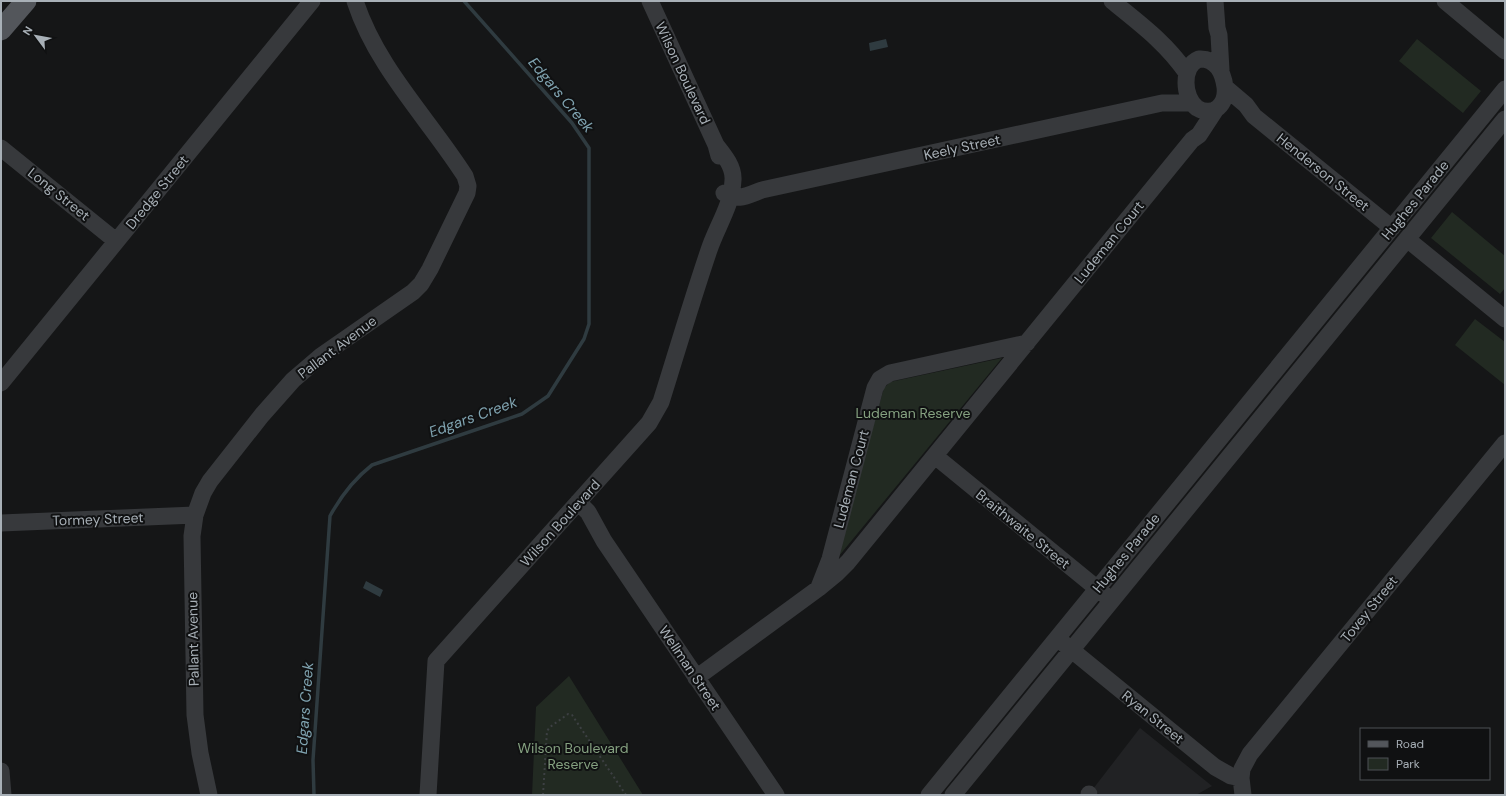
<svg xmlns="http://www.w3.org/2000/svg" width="1506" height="796" font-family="'DM Sans',sans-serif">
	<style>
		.built { fill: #212224 }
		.green { fill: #222a22 }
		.water { fill: #2f3b40 }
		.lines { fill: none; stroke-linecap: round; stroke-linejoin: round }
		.stream { stroke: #2f3b40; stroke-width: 3.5 }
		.path { stroke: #3d4043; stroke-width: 2; stroke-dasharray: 2 3; stroke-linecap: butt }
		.minor { stroke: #37393c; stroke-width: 17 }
		.major { stroke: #53565b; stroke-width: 21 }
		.labels { text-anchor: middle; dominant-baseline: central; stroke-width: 4; stroke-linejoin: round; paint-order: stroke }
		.street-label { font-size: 14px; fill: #a8b0b7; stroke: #101112 }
		.park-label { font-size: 14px; fill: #85a180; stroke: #101112 }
		.water-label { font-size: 15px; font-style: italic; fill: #80a4b1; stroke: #101112 }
	</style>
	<rect width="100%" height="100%" fill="#151617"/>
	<path class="built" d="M1140,728l72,58 -16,9h-96l-7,-6z"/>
	<path class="green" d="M1417,39l64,52 -18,22 -64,-52z
		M1452,212l53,44v32l-5,6 -69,-56z
		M1475,319l30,23v43l-50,-40z
		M1002,358l-168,204 50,-174 6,-6z
		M569,676l74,119h-111l4,-88z"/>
	<path class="water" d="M886,39l2,8 -18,4 -1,-8z
		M366,581l17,9 -3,7 -17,-9z"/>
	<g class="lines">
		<path class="stream" d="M314,795l-1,-35 17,-244c11,-20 24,-37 42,-51l150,-51 26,-18 36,-57 5,-15v-176l-17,-25 -108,-122"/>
		<path class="path" d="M543,795l4,-64 3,-4 18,-13 4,1 54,80"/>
		<path class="minor" d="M650,1l66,144 3,11
			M1112,1c28,23 53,41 74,71
			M1215,1l2,27 2,7 2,35
			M1445,1l60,50
			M1199,59c17,-1 24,13 26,28 2,17 -11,31 -28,21 -14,-10 -16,-42 2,-49z
			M1226,88l20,17 8,11 138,112
			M1,148l115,93
			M724,193c13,9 24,2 38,-3l400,-87h30
			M1407,239l98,80
			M1,383l311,-382
			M935,456l170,139
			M578,502l10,10 16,29 172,254
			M1,523l194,-8
			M819,587l11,-28 45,-171 5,-9 10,-6 137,-30
			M1063,643l152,124 16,9 10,2 2,17
			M696,678l123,-90 17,-14 12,-12 344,-422 7,-5 17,-26
			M1,771l2,24
			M1241,778l1,-9 8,-15 255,-311
			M209,795l-9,-42 -5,-38 -3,-179 3,-21 8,-22 7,-12 52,-66 31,-35 28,-24 92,-64 8,-8 9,-15 37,-76 1,-7 -3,-10c-37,-58 -88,-108 -110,-175
			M428,795l8,-134 213,-238 12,-21c16,-51 31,-102 48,-152 8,-24 23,-45 24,-70 1,-13 -9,-25 -17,-35
			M929,795l576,-706
			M953,795l552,-676
			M1089,795v-1"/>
		<path class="major" d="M1,30l25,-29"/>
	</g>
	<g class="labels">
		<g class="street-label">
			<text transform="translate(683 73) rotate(65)">Wilson Boulevard</text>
			<text transform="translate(962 147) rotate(-12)">Keely Street</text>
			<text transform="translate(1323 172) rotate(39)">Henderson Street</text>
			<text transform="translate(157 192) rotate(-51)">Dredge Street</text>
			<text transform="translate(59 194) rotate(39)">Long Street</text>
			<text transform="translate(1415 200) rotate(-51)">Hughes Parade</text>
			<text transform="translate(1109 242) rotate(-51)">Ludeman Court</text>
			<text transform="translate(337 347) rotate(-37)">Pallant Avenue</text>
			<text transform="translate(851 479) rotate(-75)">Ludeman Court</text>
			<text transform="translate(98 519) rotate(-2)">Tormey Street</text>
			<text transform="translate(560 523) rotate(-48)">Wilson Boulevard</text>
			<text transform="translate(1023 529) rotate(39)">Braithwaite Street</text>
			<text transform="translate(1126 553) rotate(-51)">Hughes Parade</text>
			<text transform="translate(1369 609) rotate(-51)">Tovey Street</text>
			<text transform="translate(193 639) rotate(-91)">Pallant Avenue</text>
			<text transform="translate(690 668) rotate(56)">Wellman Street</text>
			<text transform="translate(1153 717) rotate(39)">Ryan Street</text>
		</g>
		<g class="park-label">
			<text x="913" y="413">Ludeman Reserve</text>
			<text x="573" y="748">Wilson Boulevard<tspan x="573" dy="16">Reserve</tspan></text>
		</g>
		<g class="water-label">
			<text transform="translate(561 95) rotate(50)">Edgars Creek</text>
			<text transform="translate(473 417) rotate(-20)">Edgars Creek</text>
			<text transform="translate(305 708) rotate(-86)">Edgars Creek</text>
		</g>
	</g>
	<rect width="1506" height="796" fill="none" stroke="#a8b0b7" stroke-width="4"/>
	<rect x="1360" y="728" width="130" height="52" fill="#101112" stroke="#4d5154"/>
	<rect x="1368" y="741" width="20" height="6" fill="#53565b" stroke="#4d5154"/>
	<text x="1396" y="748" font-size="12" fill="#a8b0b7">Road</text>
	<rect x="1368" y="758" width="20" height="12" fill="#222a22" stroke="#4d5154"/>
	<text x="1396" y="768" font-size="12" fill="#a8b0b7">Park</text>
	<g transform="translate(36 36) rotate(302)" stroke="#101112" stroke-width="3" paint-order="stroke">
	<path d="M0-3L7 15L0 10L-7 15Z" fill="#a8b0b7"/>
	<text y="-6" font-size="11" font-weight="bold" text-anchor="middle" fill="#a8b0b7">N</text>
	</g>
</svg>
